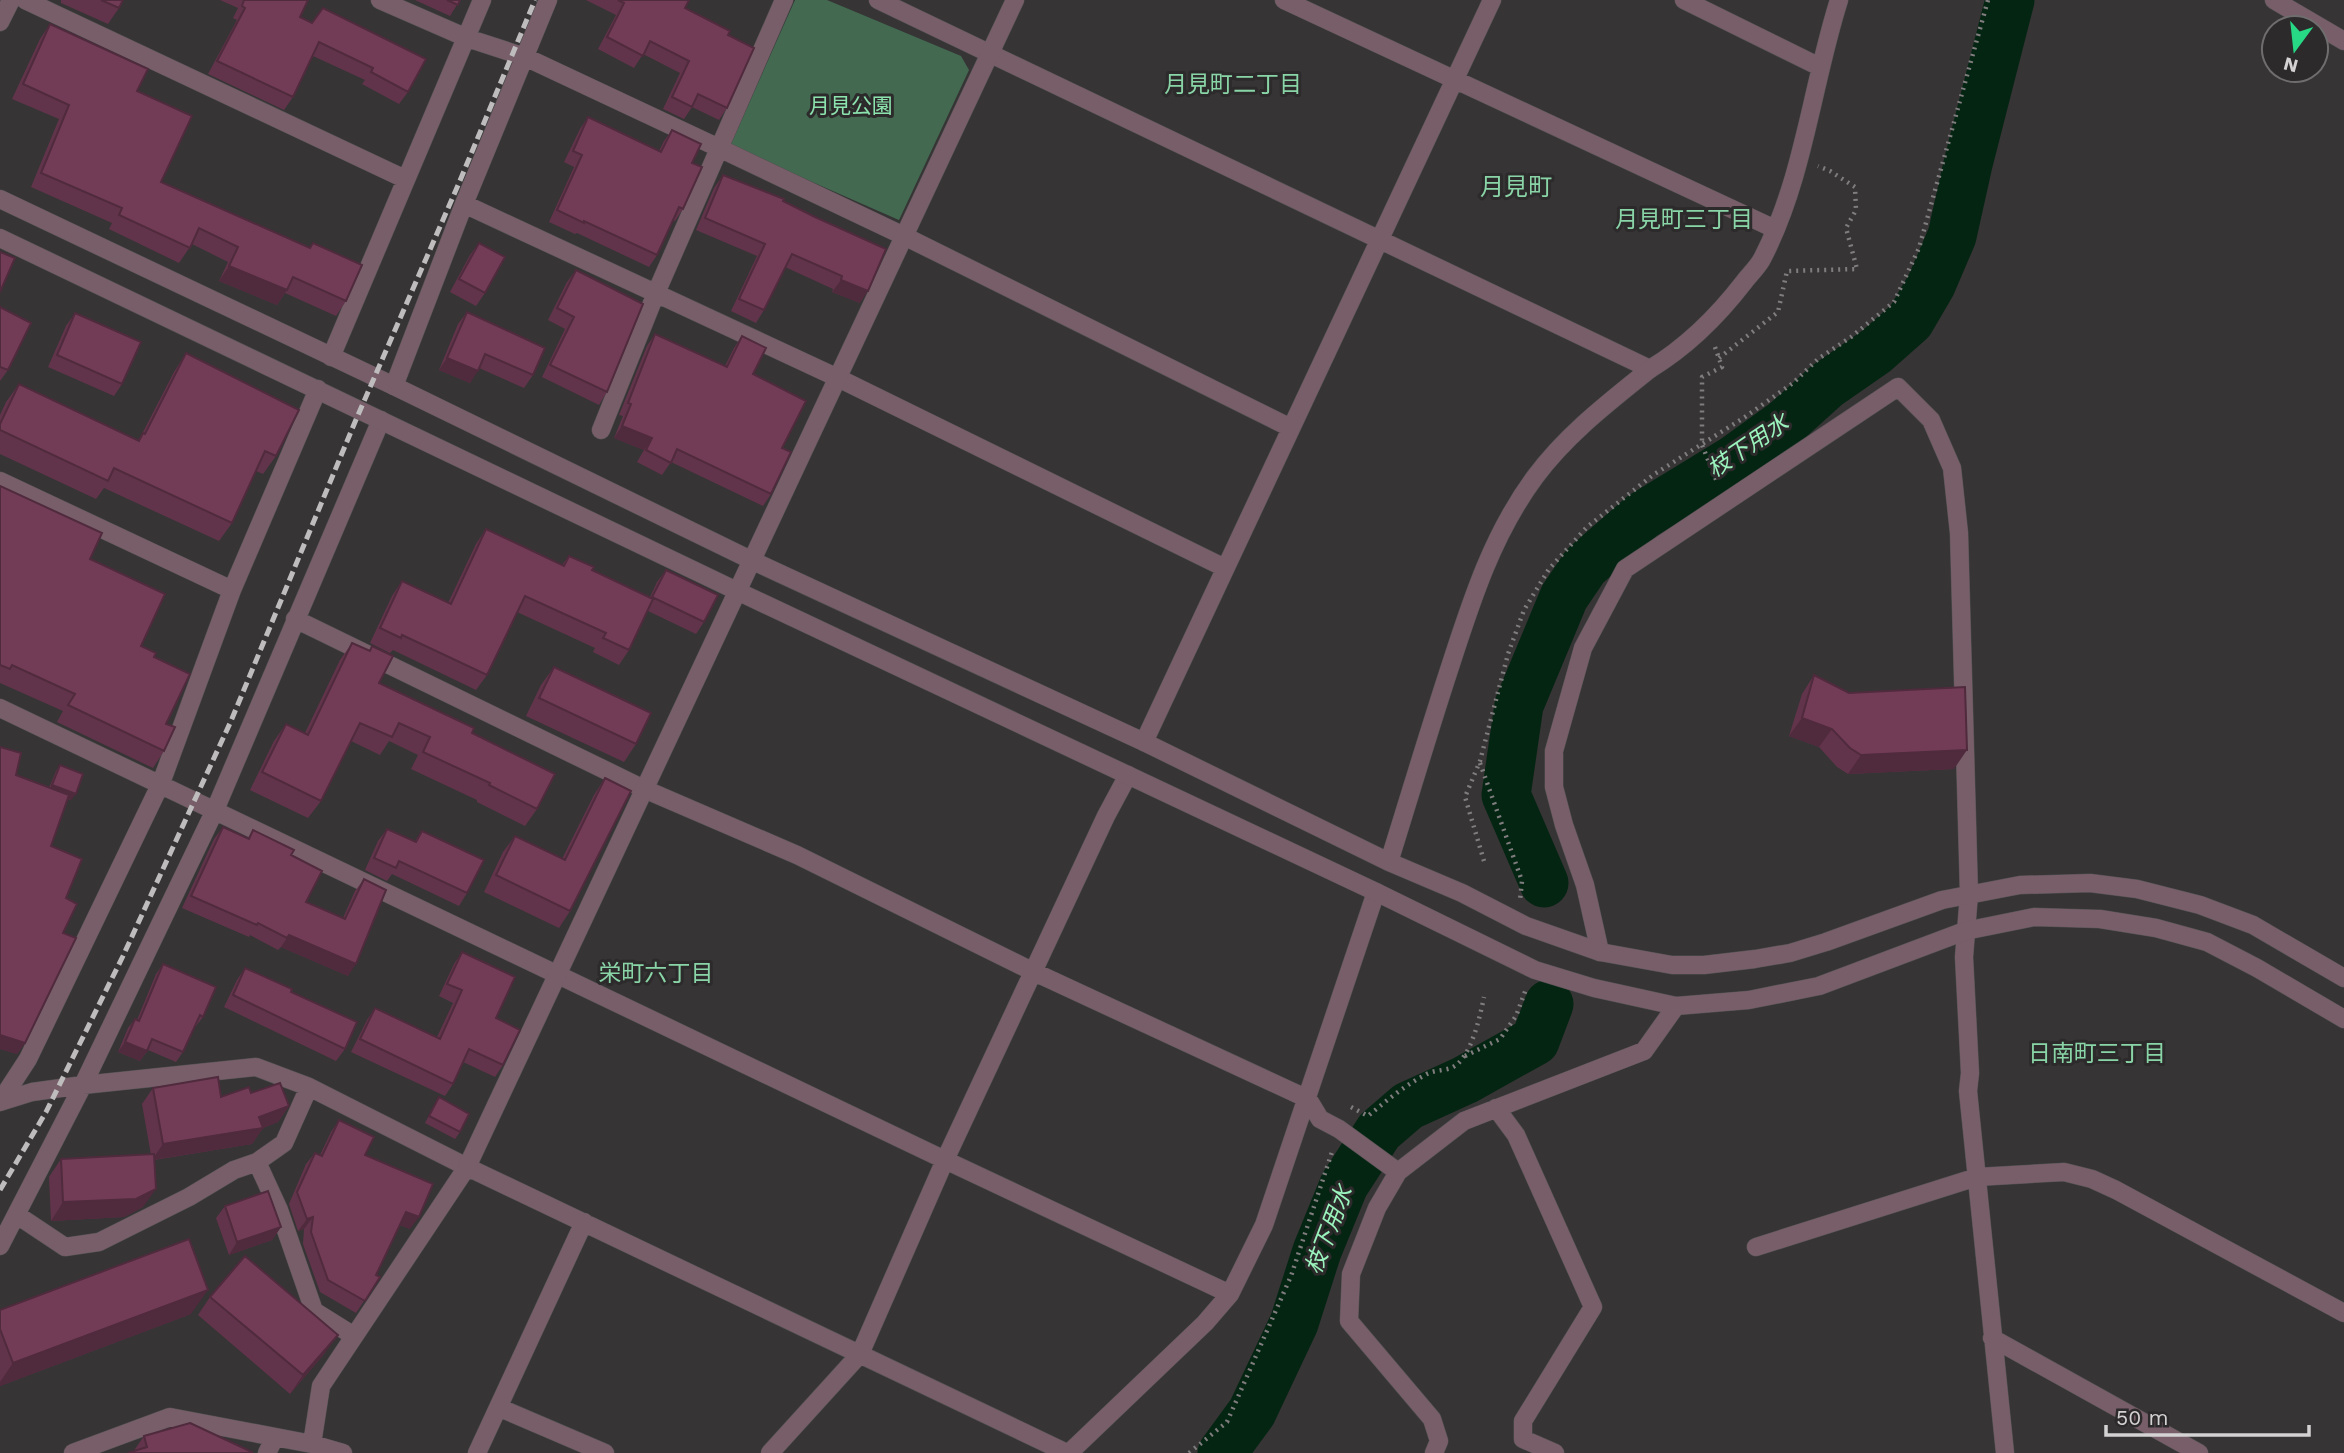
<svg xmlns="http://www.w3.org/2000/svg" width="2344" height="1453" font-family="'Work Sans','Noto Sans JP',sans-serif">
	<style>
		.green { fill: #436a51 }
		.lines { fill: none; stroke-linecap: round; stroke-linejoin: round }
		.river { stroke: #052513; stroke-width: 49 }
		.minor-casing { stroke: #525051; stroke-width: 19 }
		.tertiary-casing { stroke: #525051; stroke-width: 19 }
		.path { stroke: #7f7d7e; stroke-width: 4.5; stroke-dasharray: 2 5; stroke-linecap: butt }
		.minor { stroke: #775e69; stroke-width: 18 }
		.tertiary { stroke: #775e69; stroke-width: 18 }
		.rail { stroke: #bebcbd; stroke-width: 5; stroke-dasharray: 10 5; stroke-linecap: butt }
		.wall { fill: #62344b }
		.shaded-wall { fill: #502a3d }
		.building { fill: #723c57; stroke: #502a3d; stroke-width: 2 }
		.labels { text-anchor: middle; dominant-baseline: central; stroke-width: 6; stroke-linejoin: round; paint-order: stroke }
		.park-label { font-size: 21px; fill: #8ce3ae; stroke: #2c2a2b }
		.neighbourhood-label { font-size: 23px; fill: #8ad5a7; stroke: #2c2a2b }
		.water-label { font-size: 23px; font-style: italic; fill: #9bf3bd; stroke: #2c2a2b }
		.quarter-label { font-size: 24px; fill: #8ad5a7; stroke: #2c2a2b }
	</style>
	<rect width="100%" height="100%" fill="#363435"/>
	<path class="green" d="M795,0h32l134,56 8,14 -70,150 -169,-74z"/>
	<g class="lines">
		<path class="river" d="M1544,883l-38,-88 13,-90 45,-108 21,-31 57,-50 90,-55 54,-39 41,-37 49,-34 34,-30 21,-36 21,-49 16,-72 42,-164
			M1222,1453l30,-41 42,-89 23,-72 27,-66 35,-54 29,-25 57,-26 70,-39 14,-37"/>
		<g class="minor-casing">
			<path id="minor" d="M25,0l380,179
				M380,0l87,38 58,19 194,91 185,88 387,192
				M878,0l772,369c38,-23 67,-52 94,-87 6,-8 15,-16 19,-25 41,-80 49,-172 76,-257
				M1284,0l491,229
				M1684,0l136,67
				M464,204l374,174 387,190
				M331,357l151,-357
				M394,386l70,-182 84,-204
				M601,430l55,-137 128,-293
				M0,481l232,109
				M295,619l349,170 153,66 237,117 274,127 12,20 19,10 59,43 -21,36 -26,66 -2,47 83,98 7,22 -5,12
				M0,708l945,452 285,134
				M1144,742l348,-742
				M1600,952l-15,-67 -21,-60 -10,-38v-36l29,-103 42,-79 273,-182 33,33 21,48 7,65 10,361 -5,63 6,116 -2,18 37,362
				M0,1102l32,-10 51,-7 173,-18 53,20 158,80 600,286
				M0,1102l28,-43 133,-276 71,-193 86,-201
				M1496,1108l20,27 77,172 -70,114v18l32,14
				M257,1162l22,48 35,101 40,25
				M1398,1172l66,-51 180,-70 32,-45
				M17,1215l48,32 34,-5 90,-45 45,-27 23,-8 27,-19 25,-56
				M0,1246l83,-161 132,-275 166,-390
				M1756,1247l221,-70 87,-5 28,7 24,11 228,123
				M1992,1338l207,115
				M500,1408l105,45
				M312,1444l9,-58 146,-219
				M73,1453l97,-36 142,27 31,9
				M267,1453l8,-16
				M477,1453l107,-231
				M770,1453l90,-99 85,-194 161,-344 22,-41
				M1069,1453l136,-130 25,-29 34,-69 112,-333"/>
		</g>
		<g class="tertiary-casing">
			<path id="tertiary" d="M2274,0l70,41
				M0,22l11,-22
				M0,199l394,187 359,175 391,181 245,120 73,31 64,33 74,26 72,13h32l51,-6 35,-6 36,-11 116,-42 78,-15 70,-2 47,6 63,16 53,20 91,53
				M0,238l737,353 639,301 159,78 59,18 82,18 73,-6 70,-14 146,-55 69,-14 66,2 56,9 51,14 50,26 87,51
				M1389,862c20,-64 39,-128 60,-192 22,-68 43,-135 86,-193 32,-43 74,-75 115,-108
				M467,1167l548,-1167"/>
		</g>
		<path class="path" d="M1715,347l7,20 -20,10v68l15,37
			M1719,358l59,-46 9,-41 70,-2 -11,-41 10,-18 -1,-23 -25,-16 -12,-5
			M1480,763l42,118 -2,19
			M1484,861l-19,-64 15,-36 28,-107 16,-44 25,-41 38,-42 66,-52 92,-58 48,-34 25,-24 33,-22 43,-35 25,-54 69,-248
			M1465,1056l35,-17 16,-23 10,-27
			M1351,1107l17,9c18,-15 36,-30 57,-41 8,-5 17,-4 26,-7 20,-8 29,-52 33,-71
			M1189,1453l38,-31 64,-146 42,-127"/>
		<use href="#minor" class="minor"/>
		<use href="#tertiary" class="tertiary"/>
		<path class="rail" d="M0,1190l46,-78 77,-156 108,-235 124,-299 104,-239 76,-183"/>
	</g>
	<path class="wall" d="M61,0h62l-4,8 -11,16 -47,-21z
		M220,0h88l-8,17 108,75 -9,12 -37,-20 3,-4 -52,-24 -20,41 -9,13 -76,-36 29,-54 -4,-2 5,-10z
		M415,0h45l-10,16z
		M586,0h103l-4,8 43,27 -1,73 -8,12 -27,-13 -8,12 -21,-10 17,-36 -37,-19 -9,14 -36,-19 18,-34z
		M50,24l87,67 24,91 148,66 4,-5 33,58 -10,15 -51,-23 -8,12 -58,-24 9,-19 -36,-18 -13,19 -70,-34 3,-6 -81,-36 28,-68 -47,-20 28,-60z
		M588,117l71,34 5,-10 8,-11 20,33 -9,46 -8,12 -2,-1 -16,35 -8,12 -72,-34 -2,1 -26,-12 25,-55 -10,-5 16,-33z
		M723,175l60,26 32,16 45,86 -28,-11 1,-3 -48,-22 -21,43 -8,13 -25,-12 26,-55 -61,-26 18,-42z
		M479,243l6,50 -9,13 -26,-14 20,-37z
		M576,270l31,122 -8,13 -57,-28 23,-48 -17,-9 19,-38z
		M0,307l8,63 -8,11z
		M467,312l66,63 -9,13 -45,-20 -9,15 -31,-13 19,-46z
		M75,313l47,71 -8,12 -66,-29 18,-41z
		M655,334l70,32 9,-18 8,-12 11,38 29,74 -11,46 -8,12 -92,-44 -9,13 -25,-13 7,-12 -30,-12 9,-22 -4,-1 28,-69z
		M186,353l90,103 -13,18 -7,-3 -24,52 -13,18 -115,-53 -8,11 -96,-45v-39l6,-13 13,-18 119,56 4,-6 32,-62z
		M0,486l90,73 51,87 13,11 12,67 -2,27 -11,17 -96,-46 6,-11 -63,-28z
		M486,529l76,36 7,-9 23,14 58,27 7,-15 9,-12 38,52 -8,12 -48,-23 -19,39 -10,15 -26,-13 2,-4 -78,-36 -30,63 -11,15 -83,-40 -3,3 -20,-10 22,-47 10,-15 46,22 28,-59z
		M352,643l17,8 3,-5 7,37 93,50 65,76 -12,17 -48,-24v-2l-66,-31 7,-14 -29,-14 -9,14 -29,-14 -30,60 -13,17 -58,-28 24,-49 12,-17 19,9 35,-73z
		M554,667l82,77 -12,18 -98,-46 15,-31z
		M1814,675l35,18 105,76 -106,5 -11,-7 -18,-20 -30,-11 13,-42z
		M0,747l16,28 33,13 7,-17 4,-6 11,35 -3,-1 -17,47 15,52 -3,35 -38,110 -8,11 -17,-5z
		M605,778l-35,133 -11,17 -75,-36 19,-40 12,-16 47,23 32,-64z
		M223,827l25,11 5,-8 38,25 15,47 37,16 12,-27 9,-12 -16,97 -67,-29 -3,3 -28,-15 -1,2 -67,-29 32,-69z
		M387,829l28,12 7,-10 45,62 -8,13 -67,-32 -5,7 -22,-11 13,-29z
		M462,952l34,66 7,47 -8,12 -32,-15 -10,22 -8,12 -94,-44 16,-32 8,-12 62,29 16,-34 -14,-7 15,-32z
		M163,964l40,53 -7,9h-1l-12,26 -7,10 -28,-12 -8,11 -22,-9 10,-24 7,-9 2,1 19,-46z
		M245,968l46,24 54,57 -9,12 -112,-54 13,-27z
		M153,1088l68,9 30,-4 38,13 -11,16 -15,6 -11,16 -98,16 -11,47 -19,10 -73,4 -2,-44 12,-18 90,-4 -9,-51z
		M439,1097l21,35 -5,7 -30,-16z
		M339,1120l26,35 45,74 -10,-4 -24,50 4,2 -24,36 -36,-21 -17,-48 1,-15 -6,2 -9,-27 17,-40 9,-11 5,2 11,-23z
		M225,1206l56,21 -9,13 -43,15 -13,-37z
		M210,1297l115,56 -35,41 -92,-79z
		M0,1310l191,4 -191,72z
		M144,1436l108,17 -116,-2 -1,-2z"/>
	<path class="shaded-wall" d="M229,266l58,24 -10,15 -58,-24z
		M841,280l27,11 -8,12 -28,-11z
		M447,358l31,13 -8,12 -31,-13z
		M622,426l30,12 -8,12 -30,-12z
		M1802,718l30,11 -13,18 -30,-11z
		M1967,750l-13,19 -106,5 13,-19z
		M52,785l24,9 -5,6 -23,-9z
		M289,935l67,29 -8,12 -67,-29z
		M0,1035l25,8 -8,11 -17,-5z
		M125,1042l22,9 -7,10 -22,-9z
		M289,1106l-11,16 -15,6 -11,16 -100,16 11,-16 96,-27z
		M156,1189l-13,18 -19,10 -73,4 12,-19z
		M406,1212l13,5 -9,12 -12,-5z
		M313,1217l-9,12 -6,2 9,-12z
		M281,1227l-9,13 -43,15 8,-13z
		M208,1290l-17,24 -191,72v-4l13,-19z
		M338,1335l-13,18 -35,41 13,-19z"/>
	<path class="building" d="M101,0h22l-4,8z
		M244,0h64l-8,17 12,6 11,-15 103,51 -18,33 -37,-20 2,-4 -54,-26 -26,55 -76,-36 28,-53 -3,-2z
		M447,0h13l-2,5z
		M618,0h71l-4,8 45,23 -2,4 26,13 -27,60 -29,-14 -6,13 -20,-10 17,-36 -39,-20 -7,15 -36,-19 17,-34z
		M50,24l98,45 -11,22 55,25 -31,66 149,66 3,-5 49,22 -16,36 -53,-24 -6,13 -58,-24 9,-19 -39,-19 -9,20 -71,-33 3,-7 -81,-35 28,-68 -46,-21z
		M588,117l73,35 11,-22 29,14 -9,19 10,4 -19,42 -4,-2 -22,48 -73,-34v2l-27,-13 25,-55 -9,-4z
		M723,175l61,24 -1,2 32,16 71,32 -18,42 -27,-11 1,-4 -50,-22 -28,56 -25,-11 26,-55 -60,-26z
		M479,243l26,14 -20,36 -26,-14z
		M0,252l15,6 -15,34z
		M576,270l67,34 -36,88 -57,-27 24,-48 -17,-9z
		M0,307l31,16 -23,47 -8,-3z
		M467,312l78,36 -12,27 -48,-21 -7,17 -31,-13z
		M75,313l66,29 -19,42 -65,-29z
		M655,334l72,33 15,-31 24,12 -13,26 53,27 -24,47 9,4 -20,42 -94,-45 -6,14 -25,-13 6,-12 -30,-12 9,-22 -3,-1z
		M186,353l113,57 -23,46 -11,-5 -33,72 -118,-55 -6,13 -108,-51v-6l19,-40 120,57 4,-8 2,1z
		M0,486l102,47 -12,26 75,35 -24,52 15,7 -2,4 36,17 -24,50 9,3 -11,24 -96,-46 7,-11 -63,-29 -2,4 -10,-4z
		M486,529l78,37 5,-10 25,11 -2,3 61,29 -24,51 -26,-12 3,-5 -81,-37 -38,79 -85,-40 -1,3 -21,-10 22,-47 49,23z
		M666,570l52,25 -14,27 -52,-25z
		M352,643l18,8 2,-5 21,10 -14,27 95,45 -2,5 83,41 -18,35 -48,-24 1,-2 -67,-31 7,-15 -31,-14 -7,14 -32,-14 -39,78 -59,-29 24,-48 22,11z
		M554,667l97,46 -15,31 -97,-46z
		M1814,675l35,18 116,-6 2,63 -106,5 -11,-7 -18,-19 -30,-11z
		M0,747l21,6 -5,22 53,20 -18,51 31,13 -16,39 11,6 -14,29 13,5 -51,105 -25,-8z
		M60,765l23,9 -7,20 -24,-9z
		M605,778l26,13 -61,120 -74,-36 19,-39 50,24z
		M223,827l26,12 4,-9 41,20 -3,5 31,16 -16,31 39,17 19,-40 22,11 -30,74 -67,-29 -2,3 -29,-15 -1,2 -66,-29z
		M387,829l29,13 6,-11 62,29 -17,33 -68,-32 -3,7 -22,-10z
		M462,952l53,25 -19,41 24,12 -17,35 -34,-16 -16,35 -93,-45 15,-31 65,31 22,-49 -15,-6z
		M163,964l53,23 -13,30 -3,-2 -17,37 -31,-13 -5,12 -22,-9 10,-23 4,2z
		M245,968l47,21 -1,3 66,30 -12,27 -112,-54z
		M218,1077l3,20 28,-10 2,6 29,-10 9,23 -30,11 4,11 -100,16 -10,-56z
		M439,1097l30,17 -9,18 -31,-16z
		M339,1120l35,17 -9,18 68,29 -14,33 -13,-5 -30,63 4,2 -15,24 -37,-21 -17,-48 2,-15 -6,2 -10,-27 18,-39 7,3z
		M154,1154l2,35 -20,10 -73,3 -2,-43z
		M268,1191l13,36 -44,15 -12,-36z
		M189,1239l19,51 -195,73 -13,-34v-19z
		M245,1256l93,79 -35,40 -93,-78z
		M190,1423l62,29v1h-124l19,-6 -3,-11z"/>
	<g class="labels">
		<g class="park-label">
			<text x="851" y="105">月見公園</text>
		</g>
		<g class="neighbourhood-label">
			<text x="1233" y="84">月見町二丁目</text>
			<text x="1684" y="219">月見町三丁目</text>
			<text x="656" y="973">栄町六丁目</text>
			<text x="2097" y="1053">日南町三丁目</text>
		</g>
		<g class="water-label">
			<text transform="translate(1748 446) rotate(-34)">枝下用水</text>
			<text transform="translate(1329 1230) rotate(-69)">枝下用水</text>
		</g>
		<g class="quarter-label">
			<text x="1516" y="187">月見町</text>
		</g>
	</g>
	<g transform="translate(2295 49) rotate(195)"><circle r="33" fill="#2c2a2b" stroke="#6f6d6e" stroke-width="2"/>
	<path d="M0-5L12 26L0 18L-12 26Z" fill="#27d885"/>
	<text y="-10" font-size="19" font-weight="bold" text-anchor="middle" fill="#d4d2d3">N</text>
	</g>
	<path d="M2106 1425v10h203v-10" fill="none" stroke="#d4d2d3" stroke-width="3.5"/>
	<text x="2116" y="1425" font-size="21" fill="#d4d2d3" stroke="#2c2a2b" stroke-width="5" paint-order="stroke">50 m</text>
</svg>
